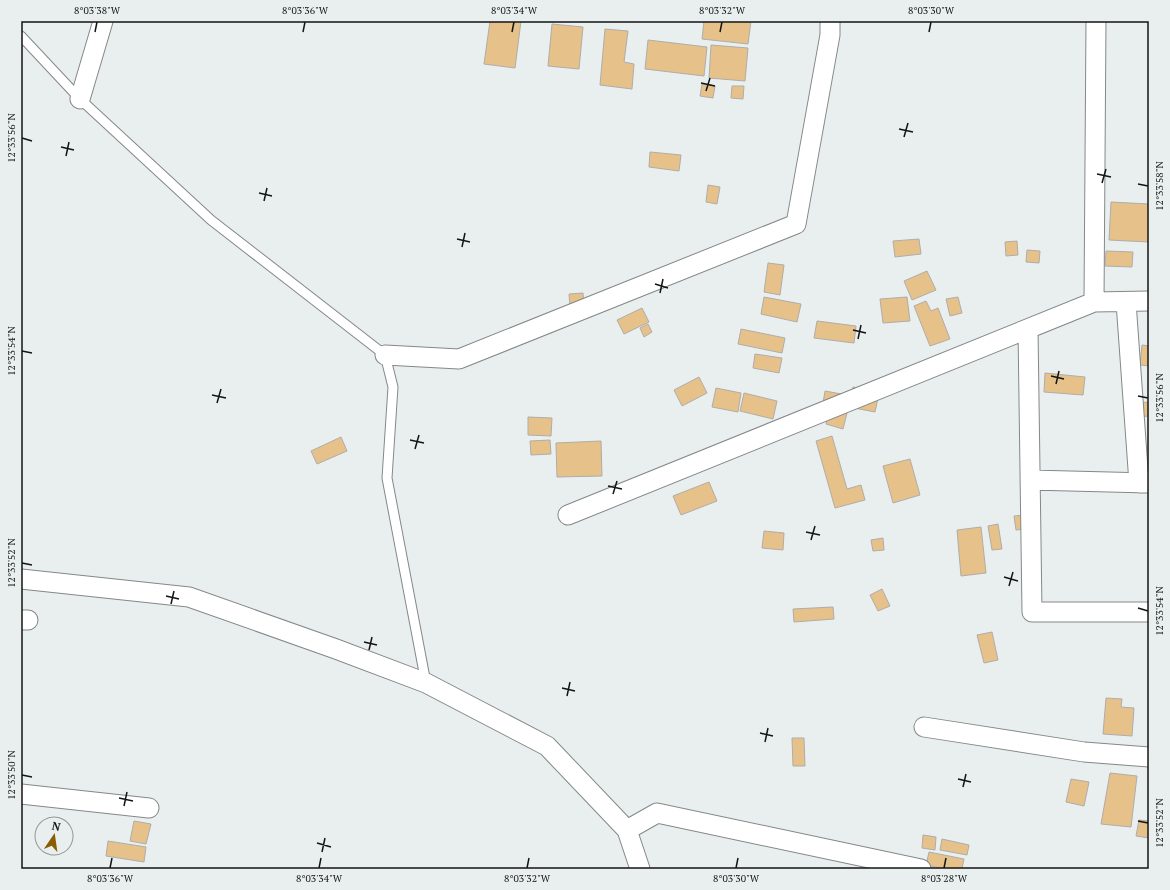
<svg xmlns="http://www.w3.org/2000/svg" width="1170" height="890" font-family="'PT Serif',serif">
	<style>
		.building { fill: #e6c189; stroke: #afadaa }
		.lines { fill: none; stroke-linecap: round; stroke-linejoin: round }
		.service-casing { stroke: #848889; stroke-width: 11 }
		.minor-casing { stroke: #848889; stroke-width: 21 }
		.service { stroke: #fff; stroke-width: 9 }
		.minor { stroke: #fff; stroke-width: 19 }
		.ticks { fill: none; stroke: #131515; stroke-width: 1.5 }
		.neatline { fill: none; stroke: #131515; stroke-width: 1.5 }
		.ticks-label { font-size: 10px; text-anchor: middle; fill: #131515 }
	</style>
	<rect width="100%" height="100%" fill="#e9eeee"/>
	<path class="building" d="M490,21h31l-6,47 -31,-4z
		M704,21h47l-3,23 -46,-5z
		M552,24l31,3 -4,42 -31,-3z
		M605,29l23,2 -4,31 10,2 -2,25 -32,-4z
		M648,40l59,7 -3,29 -59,-7z
		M711,45l37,3 -3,33 -36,-3z
		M702,84l13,2 -2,12 -13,-2z
		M732,86h12l-1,13 -12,-1z
		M650,152l31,3 -2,16 -30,-4z
		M708,185l12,2 -3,17 -11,-2z
		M1111,202l38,2v38l-40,-2z
		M919,239l2,15 -26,3 -2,-16z
		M1017,241l1,14 -12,1 -1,-14z
		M1027,250l13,1 -1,12 -13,-1z
		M1106,251l27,1 -1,15 -27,-1z
		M768,263l16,2 -4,30 -16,-3z
		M927,271l9,19 -24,10 -8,-19z
		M583,293l1,13 -14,1 -1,-13z
		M764,297l37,7 -4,18 -36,-8z
		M907,297l3,24 -27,2 -3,-24z
		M958,297l4,16 -12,3 -4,-17z
		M926,301l5,10 7,-3 12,31 -20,7 -16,-40z
		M642,308l7,14 -25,12 -7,-14z
		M817,321l39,5 -2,17 -40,-5z
		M648,324l4,8 -8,5 -4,-9z
		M741,329l44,9 -3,15 -44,-9z
		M1142,345l7,1v20l-9,-1z
		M755,354l27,4 -3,15 -26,-5z
		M1045,373l40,4 -2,18 -39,-3z
		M699,377l8,16 -25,13 -8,-16z
		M853,387l26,6 -4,19 -26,-5z
		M716,388l25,5 -3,19 -26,-5z
		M825,391l22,4 -24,8z
		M744,393l33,8 -4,18 -33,-8z
		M1149,402v14l-11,1 -1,-14z
		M830,409l17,4 -4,16 -17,-5z
		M528,417l24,1 -1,18 -23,-1z
		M832,436l15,53 14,-4 4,15 -30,8 -19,-67z
		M341,437l6,14 -30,13 -6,-13z
		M550,440l1,14 -20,1 -1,-14z
		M601,441l1,35 -45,1 -1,-34z
		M910,459l10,36 -27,8 -10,-37z
		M709,482l8,19 -36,14 -8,-19z
		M1025,515l1,14 -10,1 -2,-14z
		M998,524l4,25 -10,1 -4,-24z
		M981,527l5,46 -25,3 -4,-46z
		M764,531l20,2 -1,17 -21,-2z
		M883,538l1,12 -11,1 -2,-11z
		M882,589l8,17 -12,5 -8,-16z
		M833,607l1,12 -40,3 -1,-13z
		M992,632l6,28 -14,3 -7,-28z
		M1106,698l16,1 -1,8 13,1 -2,28 -29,-2z
		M792,738h12l1,28h-12z
		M1110,773l27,3 -6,51 -30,-3z
		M1071,779l18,3 -5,24 -18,-4z
		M1139,820l10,1v17l-13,-2z
		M134,821l17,3 -5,20 -16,-3z
		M923,835l13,2 -1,13 -13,-2z
		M942,839l27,6 -2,10 -27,-5z
		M108,841l38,6 -2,15 -38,-6z
		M929,852l35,7 -2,10h-18l-18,-4z"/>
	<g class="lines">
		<g class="service-casing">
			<path id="service" d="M21,36l59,63 131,121 174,135 8,32 -6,91 39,205"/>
		</g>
		<g class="minor-casing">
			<path id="minor" d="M80,99l23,-78
				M1094,302l2,-281
				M1126,302l13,181
				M1028,329l4,283h117
				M385,355l74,4 337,-135 34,-189v-14
				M1030,480l119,3
				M568,515l526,-213 55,-1
				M21,579l168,18 147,52 90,34 121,63 80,84 13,39
				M21,620h7
				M924,727l160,25 65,5
				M21,794l128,14
				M627,830l30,-17 264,56"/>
		</g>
		<use href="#service" class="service"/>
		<use href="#minor" class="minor"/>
	</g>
	<path class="ticks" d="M95,32l2,-10M303,32l2,-10M512,32l2,-10M720,32l2,-10M929,32l2,-10M701,83l14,3M706,91l4,-13M899,129l14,3M904,137l4,-14M22,138l10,3M61,147l13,3M66,156l3,-14M1097,174l14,3M1102,183l4,-14M1138,184l10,2M259,193l13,3M264,201l3,-13M457,239l13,3M462,247l3,-14M655,284l13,4M660,293l3,-14M853,330l13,3M858,339l3,-14M22,351l10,2M1051,376l13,3M1056,384l3,-13M212,395l14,3M1138,396l10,2M217,403l4,-14M410,440l14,3M415,449l4,-14M608,486l14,3M613,494l4,-13M806,532l14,3M811,540l4,-14M22,563l10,2M1004,577l14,4M1009,586l4,-14M166,596l13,3M171,604l3,-13M1138,608l10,3M364,642l13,3M369,650l3,-13M562,688l13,3M567,696l3,-14M760,733l13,3M765,742l3,-14M22,775l10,2M958,779l13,3M963,787l3,-13M119,798l14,3M124,806l3,-14M1138,821l10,2M317,843l14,4M322,852l3,-14M110,868l2,-10M319,868l2,-10M527,868l2,-10M736,868l2,-10M944,868l2,-10"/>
	<rect width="1170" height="890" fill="none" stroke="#e9eeee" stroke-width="44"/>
	<g transform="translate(54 836) rotate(13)"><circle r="19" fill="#e9eeee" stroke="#939797"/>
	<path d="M0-3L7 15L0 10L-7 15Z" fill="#8a5d00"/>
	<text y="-6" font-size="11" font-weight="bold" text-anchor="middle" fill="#131515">N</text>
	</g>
	<rect x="22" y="22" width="1126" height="846" class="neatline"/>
	<g class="ticks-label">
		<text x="97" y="14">8°03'38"W</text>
		<text x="305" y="14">8°03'36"W</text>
		<text x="514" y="14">8°03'34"W</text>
		<text x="722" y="14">8°03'32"W</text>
		<text x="931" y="14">8°03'30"W</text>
		<text transform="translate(11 138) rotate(-90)" y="4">12°33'56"N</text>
		<text transform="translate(1159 186) rotate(-90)" y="4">12°33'58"N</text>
		<text transform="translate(11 351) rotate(-90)" y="4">12°33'54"N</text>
		<text transform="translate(1159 398) rotate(-90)" y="4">12°33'56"N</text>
		<text transform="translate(11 563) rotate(-90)" y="4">12°33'52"N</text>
		<text transform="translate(1159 611) rotate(-90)" y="4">12°33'54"N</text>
		<text transform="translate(11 775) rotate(-90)" y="4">12°33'50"N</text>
		<text transform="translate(1159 823) rotate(-90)" y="4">12°33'52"N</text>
		<text x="110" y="882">8°03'36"W</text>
		<text x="319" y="882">8°03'34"W</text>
		<text x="527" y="882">8°03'32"W</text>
		<text x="736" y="882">8°03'30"W</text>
		<text x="944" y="882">8°03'28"W</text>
	</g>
</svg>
